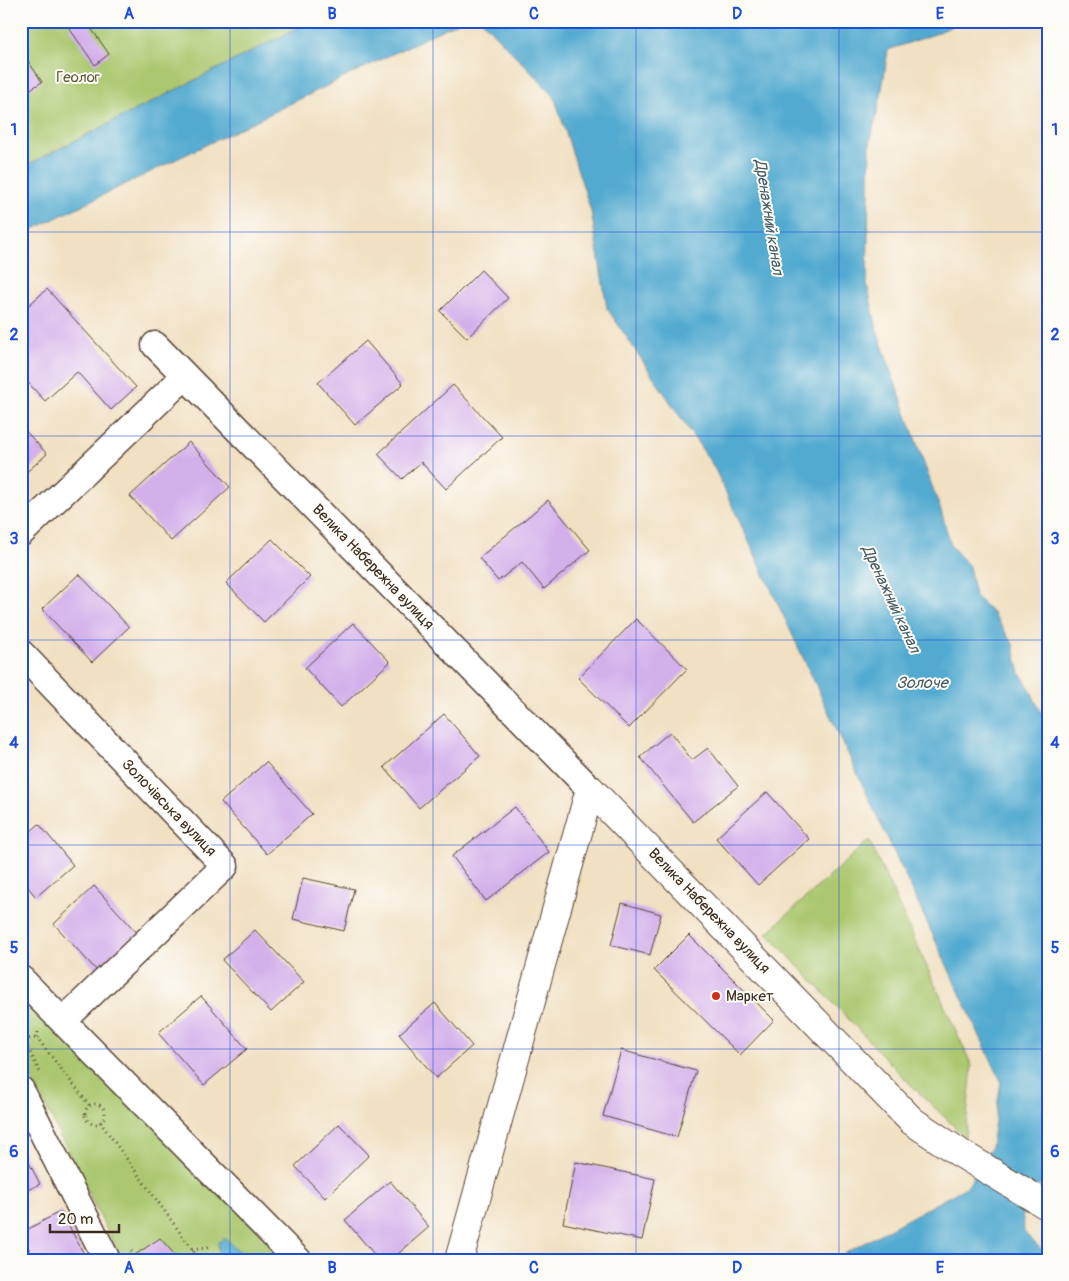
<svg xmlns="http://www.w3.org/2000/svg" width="1069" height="1281" font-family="Pangolin,sans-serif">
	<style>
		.green { fill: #abc86f; stroke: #737946 }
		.water { fill: #53aad0; stroke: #476a77 }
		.building { fill: #d4b0eb }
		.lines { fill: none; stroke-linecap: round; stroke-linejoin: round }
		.minor-casing { stroke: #564537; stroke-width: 29 }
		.tertiary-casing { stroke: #564537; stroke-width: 30 }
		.path { stroke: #564537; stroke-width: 3; stroke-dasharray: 1 4; stroke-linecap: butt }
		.minor { stroke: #fff; stroke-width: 26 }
		.tertiary { stroke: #fff; stroke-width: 28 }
		.grid { fill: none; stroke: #1d4ed8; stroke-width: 1; stroke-opacity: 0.55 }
		.poi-dot { fill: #c8321e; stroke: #fdfcf7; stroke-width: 2 }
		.labels { text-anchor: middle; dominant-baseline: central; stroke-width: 4; stroke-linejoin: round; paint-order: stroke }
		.park-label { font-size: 15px; fill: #5d5936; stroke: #fdfcf7 }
		.street-label { font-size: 15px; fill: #3b2a1e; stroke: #fdfcf7 }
		.poi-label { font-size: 15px; fill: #3b2a1e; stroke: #fdfcf7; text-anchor: start }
		.water-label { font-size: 16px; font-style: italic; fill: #455d65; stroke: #fdfcf7 }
		.neatline { fill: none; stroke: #1d4ed8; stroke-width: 2 }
		.grid-label { font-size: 16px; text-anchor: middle; font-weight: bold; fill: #1d4ed8 }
	</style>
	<rect width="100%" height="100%" fill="#fdfcf7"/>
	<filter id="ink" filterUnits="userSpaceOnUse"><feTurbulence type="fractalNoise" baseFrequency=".02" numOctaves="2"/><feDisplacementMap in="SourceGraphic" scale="10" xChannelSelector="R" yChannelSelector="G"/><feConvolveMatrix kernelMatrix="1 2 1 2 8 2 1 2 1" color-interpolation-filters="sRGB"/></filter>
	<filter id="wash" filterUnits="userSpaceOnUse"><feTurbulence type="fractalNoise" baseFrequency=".0096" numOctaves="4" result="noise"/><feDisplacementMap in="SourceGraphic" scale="20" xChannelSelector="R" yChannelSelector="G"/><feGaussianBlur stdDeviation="1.12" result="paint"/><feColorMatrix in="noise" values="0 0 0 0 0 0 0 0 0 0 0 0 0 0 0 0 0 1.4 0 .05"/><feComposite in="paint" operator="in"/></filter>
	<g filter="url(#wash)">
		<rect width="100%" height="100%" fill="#f1e0c2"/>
		<path class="green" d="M21,21h291l-291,147z
			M869,840l103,226 -7,71 -58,-56 -140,-148z
			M21,984l271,276h-170l-101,-203z"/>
		<path class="water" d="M312,21h148l-439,214v-67z
			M482,21h481l-28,13 -47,16 -7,46 -11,46 -3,142 11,50 64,180 9,32 18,20 6,30 17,16 21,32 7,29 10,16 18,39v445l-26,36 2,23 24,24v4h-208l2,-5 126,-69 23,-39 10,-66 -287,-614 -107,-159 -16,-97 -37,-115z
			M225,1238l24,22h-32l2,-5 -1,-13z"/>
		<g id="blocks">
			<path class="building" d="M79,21h7l23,33 -14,11 -26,-37z
				M21,50l21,32 -21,13z
				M481,270l27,28 -41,40 -27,-27z
				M47,289l89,98 -25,23 -34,-38 -32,29 -24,-26v-63z
				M366,341l37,43 -48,41 -37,-42z
				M453,385l49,52 -56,52 -25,-27 -19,17 -24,-25z
				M21,426l26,28 -26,23z
				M189,442l41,45 -59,54 -41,-45z
				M548,500l42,50 -46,39 -22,-27 -24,19 -19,-23z
				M272,539l38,38 -46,45 -38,-39z
				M79,574l50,53 -37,35 -50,-53z
				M636,619l51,50 -58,59 -51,-50z
				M353,623l37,39 -49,45 -36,-39z
				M444,714l36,42 -61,52 -35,-41z
				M670,732l22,28 16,-12 30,38 -45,36 -53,-65z
				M266,762l46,52 -45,40 -46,-52z
				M767,792l42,47 -51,46 -42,-47z
				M515,807l34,45 -63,49 -34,-45z
				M39,824l34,41 -37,32 -15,-18v-39z
				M303,878l51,11 -10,42 -51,-12z
				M94,886l45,49 -41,37 -44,-48z
				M622,903l39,11 -11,41 -39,-10z
				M255,930l49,52 -33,30 -49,-52z
				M689,935l85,85 -34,35 -86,-85z
				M201,996l46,53 -43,36 -46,-52z
				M435,1003l37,43 -36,32 -37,-44z
				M621,1050l75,21 -19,66 -74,-21z
				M339,1124l30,31 -44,43 -30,-32z
				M21,1147l19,37 -19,9z
				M576,1162l79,17 -13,61 -79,-17z
				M390,1181l39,46 -38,33h-12l-34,-40z
				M61,1211l23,43 -11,6h-38l-14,-27z
				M160,1238l15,17 -1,5h-36l-3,-5z"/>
		</g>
	</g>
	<g filter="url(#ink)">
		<use href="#blocks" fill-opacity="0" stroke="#564537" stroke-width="1"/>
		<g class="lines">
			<g class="minor-casing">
				<path id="minor" d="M155,345l435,444
					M21,533l164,-157
					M21,653l204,213 -162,155
					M21,979l277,281
					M21,1090l86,170"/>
			</g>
			<g class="tertiary-casing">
				<path id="tertiary" d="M590,789l322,332 48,32 88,53
					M459,1260l131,-471"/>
			</g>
			<path class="path" d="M38,1032l-1,6 53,68
				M21,1035l20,39
				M24,1039l13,-1
				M85 1114a10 10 0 1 1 20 0a10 10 0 1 1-20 0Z
				M100,1122l100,138
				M192,1250l19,-3
				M131,1251l5,9"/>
			<use href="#minor" class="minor"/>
			<use href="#tertiary" class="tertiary"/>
		</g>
	</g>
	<path class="grid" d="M230,21v1239M433,21v1239M636,21v1239M839,21v1239M21,232h1027M21,436h1027M21,640h1027M21,845h1027M21,1049h1027"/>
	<circle class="poi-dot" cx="716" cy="996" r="5"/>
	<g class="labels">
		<g class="park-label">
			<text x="78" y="77">Геолог</text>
		</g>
		<g class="street-label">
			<text transform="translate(373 567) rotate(46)">Велика Набережна вулиця</text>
			<text transform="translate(169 808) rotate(46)">Золочівська вулиця</text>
			<text transform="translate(709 911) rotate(46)">Велика Набережна вулиця</text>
		</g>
		<g class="poi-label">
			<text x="726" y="996">Маркет</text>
		</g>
		<g class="water-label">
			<text transform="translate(769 217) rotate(81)">Дренажний канал</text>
			<text transform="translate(891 599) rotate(65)">Дренажний канал</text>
			<text x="922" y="683">Золоче</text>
		</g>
	</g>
	<rect width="1069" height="1281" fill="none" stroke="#fdfcf7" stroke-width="55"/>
	<path d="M50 1224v8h69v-8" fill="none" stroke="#3b2a1e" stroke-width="2.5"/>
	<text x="58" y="1224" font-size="15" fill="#3b2a1e" stroke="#fdfcf7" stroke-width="4" paint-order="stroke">20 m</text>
	<rect x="28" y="28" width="1014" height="1226" class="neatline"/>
	<g class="grid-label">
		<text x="129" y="19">A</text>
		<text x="332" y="19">B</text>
		<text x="534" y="19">C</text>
		<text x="737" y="19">D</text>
		<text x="940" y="19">E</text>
		<text x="14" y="135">1</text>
		<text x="1055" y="135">1</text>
		<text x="14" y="340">2</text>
		<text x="1055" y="340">2</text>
		<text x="14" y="544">3</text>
		<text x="1055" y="544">3</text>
		<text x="14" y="748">4</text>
		<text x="1055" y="748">4</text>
		<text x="14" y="953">5</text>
		<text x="1055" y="953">5</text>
		<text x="14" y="1157">6</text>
		<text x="1055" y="1157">6</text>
		<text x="129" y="1273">A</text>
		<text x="332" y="1273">B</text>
		<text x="534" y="1273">C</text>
		<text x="737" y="1273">D</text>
		<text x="940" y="1273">E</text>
	</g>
</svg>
